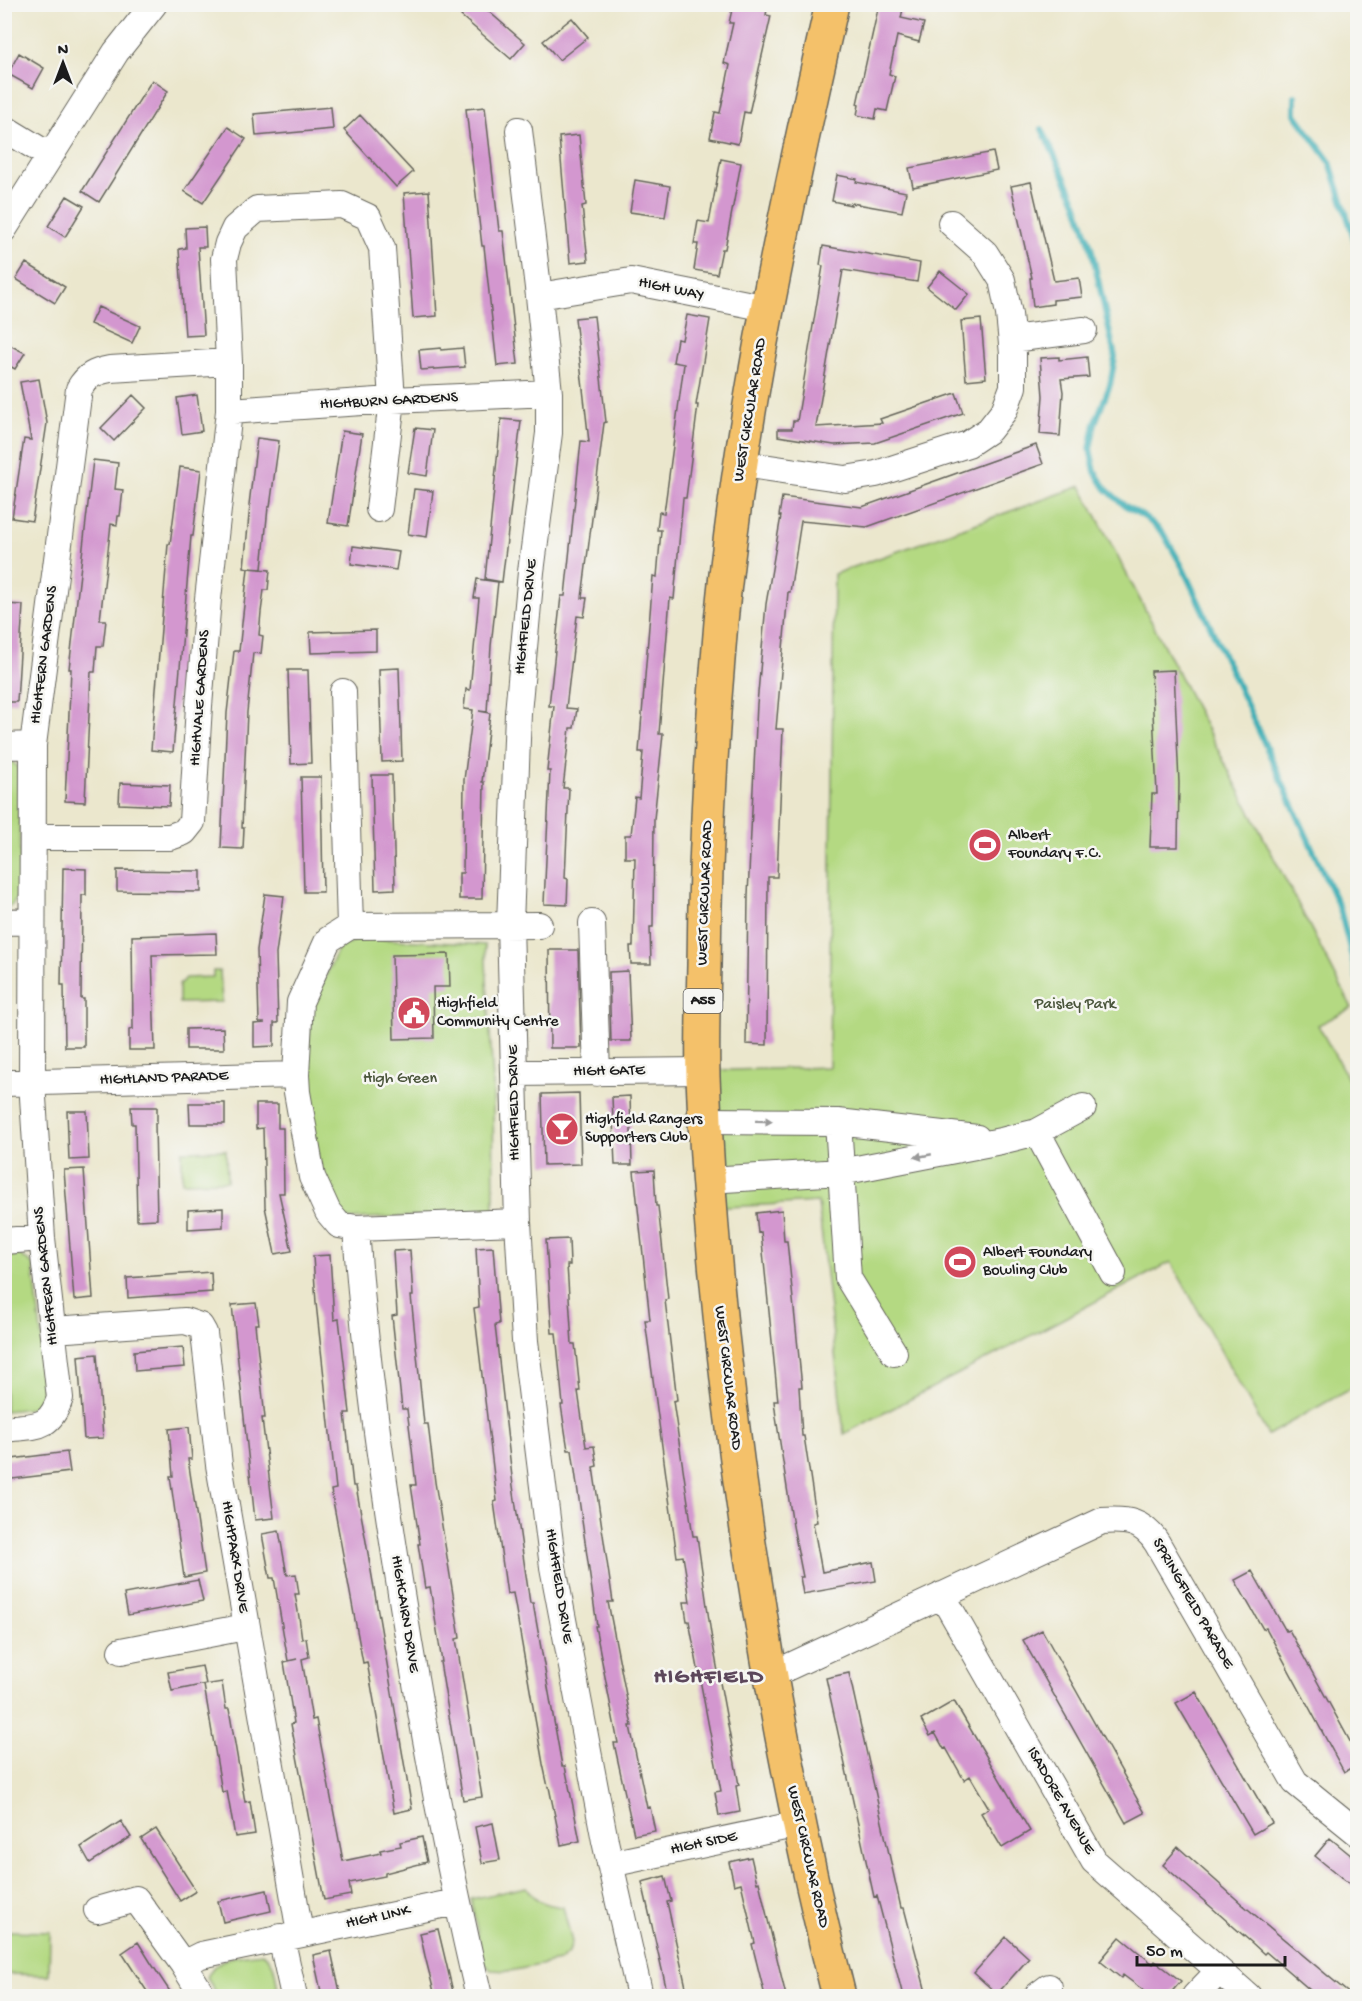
<svg xmlns="http://www.w3.org/2000/svg" width="1362" height="2001" font-family="'Gochi Hand',sans-serif">
	<style>
		.green { fill: #b4d982; stroke: #687a4f; stroke-width: 1.5 }
		.lines { fill: none; stroke-linecap: round; stroke-linejoin: round }
		.stream { stroke: #3eafb6; stroke-width: 6 }
		.building { fill: #d397cf }
		.minor-casing { stroke: #64635a; stroke-width: 28 }
		.highway-casing { stroke: #64635a; stroke-width: 36 }
		.minor { stroke: #fff; stroke-width: 26 }
		.highway { stroke: #f4c16a; stroke-width: 33 }
		.oneway { fill: #999 }
		.labels { text-anchor: middle; dominant-baseline: central; stroke-width: 5; stroke-linejoin: round; paint-order: stroke }
		.shield { fill: #f6f6f2; stroke: #5d5d5c; stroke-width: 1.5 }
		.shield-label { font-size: 15px; font-weight: bold; fill: #1c1c1c }
		.street-label { font-size: 16px; fill: #1c1c1c; stroke: #f6f6f2 }
		.poi-label { font-size: 16px; fill: #1c1c1c; stroke: #f6f6f2; text-anchor: start }
		.park-label { font-size: 16px; fill: #4a553b; stroke: #f6f6f2 }
		.district-label { font-size: 22px; font-weight: bold; letter-spacing: 1.5px; fill: #5c475b; stroke: #f6f6f2 }
	</style>
	<rect width="100%" height="100%" fill="#f6f6f2"/>
	<filter id="ink" filterUnits="userSpaceOnUse"><feTurbulence type="fractalNoise" baseFrequency=".0167" numOctaves="2"/><feDisplacementMap in="SourceGraphic" scale="12" xChannelSelector="R" yChannelSelector="G"/><feConvolveMatrix kernelMatrix="1 2 1 2 8 2 1 2 1" color-interpolation-filters="sRGB"/></filter>
	<filter id="wash" filterUnits="userSpaceOnUse"><feTurbulence type="fractalNoise" baseFrequency=".008" numOctaves="4" result="noise"/><feDisplacementMap in="SourceGraphic" scale="24" xChannelSelector="R" yChannelSelector="G"/><feGaussianBlur stdDeviation="1.35" result="paint"/><feColorMatrix in="noise" values="0 0 0 0 0 0 0 0 0 0 0 0 0 0 0 0 0 1.4 0 .05"/><feComposite in="paint" operator="in"/></filter>
	<g filter="url(#wash)">
		<rect width="100%" height="100%" fill="#ebe7cd"/>
		<path class="green" d="M1081,486l271,522 -34,17 39,70v290l-89,50 -97,-173 -327,172 -26,-232 -108,6 -7,-137 126,-4 5,-493z
			M4,760h6l9,8 1,125 -7,11 -8,6z
			M362,938l123,7 8,138 1,130 -149,6 -23,-36 -16,-99 5,-75 28,-62z
			M213,971h7l2,31 -43,1v-18l6,-7 28,-1z
			M226,1150l1,31 -45,1v-31z
			M20,1255l13,10 15,126 -5,16 -38,4 -1,-154z
			M526,1887c9,15 21,18 37,20l9,35 -3,10 -10,9 -49,10 -19,-1 -8,-8 -12,-63z
			M5,1931l45,1 -1,43 -44,-1z
			M262,1953c16,9 13,26 17,43h-61l-11,-18c9,-24 32,-21 55,-25z"/>
		<g class="lines">
			<path class="stream" d="M1295,96v18l35,48 28,89
				M1042,129l34,73 15,45 24,110 -5,28 -15,38 -5,26 5,23 11,17 18,16 22,13 17,15 19,33 65,139 93,204 18,72"/>
		</g>
		<g id="blocks">
			<path class="building" d="M471,4h9l45,39 -14,16 -50,-43z
				M746,4h22l-2,11 5,1 -22,97 -5,-1 -6,32 -28,-6 5,-26 5,1 10,-48 -6,-2 9,-40h-4l4,-18 12,2z
				M879,4h25l-3,14 23,5 -5,19 -22,-6 -8,38 6,2 -8,35 -10,-2 -2,10 -18,-4 2,-10 -2,-1z
				M572,18l16,19 -29,23 -16,-19z
				M19,53l25,15 -11,20 -25,-14z
				M152,80l16,11 -69,111 -17,-11z
				M331,107l2,22 -77,7 -2,-22z
				M485,107l14,124h4l15,133 -21,2 -13,-120h-2l-16,-137z
				M360,115l53,57 -17,15 -52,-57z
				M228,127l18,12 -43,64 -19,-12z
				M579,135l7,70 -4,1 6,55 -18,2 -11,-126z
				M993,152l4,18 -84,17 -4,-19z
				M721,159l20,4 -16,86h-3l-5,25 -23,-4 4,-26h-4l4,-23 11,2z
				M837,175l20,4 -1,3 50,10 -4,20 -51,-9v2l-19,-4z
				M635,180l35,6 -5,31 -35,-5z
				M1031,182l23,99 25,-3 3,19 -29,3v4l-20,3 -3,-29h2l-21,-92z
				M429,191l8,125 -24,2 -9,-125z
				M67,196l17,10 -19,31 -17,-11z
				M205,227l1,20h-8l6,88 -19,1 -6,-87 7,-1 -1,-20z
				M823,246l97,17 -3,19 -74,-12 -27,157 66,-4 -2,-4 76,-26 7,20 -88,30 -41,2 -56,-9v-7h14l1,-8h4l26,-155 -3,-1z
				M26,263l39,24 -10,16 -39,-24z
				M940,271l29,23 -13,16 -29,-23z
				M98,307l42,19 -8,17 -42,-19z
				M687,315l23,4 -14,86h2l-12,93h-3l-9,101 -4,-1 -11,136h4l-9,85 -1,108h-3l1,37h-20l-1,-18h3l2,-88h-10v-23h6l4,-38 4,1 4,-46h-4l14,-176 4,1 4,-47h-4l2,-18 5,1 20,-149 -11,-2 4,-23 5,1z
				M594,316l12,106 -2,1 -22,175h5l-3,19 -7,-1 -11,92 11,1 -3,19h-4l-7,60h6l-4,90 3,1 -1,26 -23,-1 6,-133h-3l7,-65h-5l12,-110h4l16,-155 8,1 -14,-124z
				M981,319l5,59 -20,2 -5,-59z
				M4,342l21,11 -10,16 -11,-6z
				M441,348v2l22,-2 2,19 -44,3 -2,-20z
				M1059,357v3l28,-3 2,20 -28,2 2,13 -3,44 -20,-2 3,-38 -3,-38z
				M39,379l8,44 -15,98 -20,-3 12,-79 7,1 -11,-58z
				M133,395l13,13 -32,33 -13,-13z
				M197,395l5,36 -20,3 -5,-36z
				M501,419l20,2 -19,161 -17,-3z
				M415,428l18,2 -6,46 -19,-3z
				M342,431l20,3 -14,92 -20,-3z
				M257,438l22,3 -9,66h-2l-6,62 -14,-1 22,2 -2,20h-4l-3,22 -2,23 4,1 -2,18 -8,-1 -6,59 -5,116h2l-1,21 -22,-1 6,-135 7,-62h5l9,-83 -4,-1 6,-62h-1z
				M1036,445l7,19 -176,63 -66,-6 -11,71h-2l-12,137h7l-6,148h-9l-1,168 -21,-1 2,-149 9,-191 9,-100 15,-88h-2l3,-19 80,10z
				M93,460l25,3 -3,26 8,1 -3,26h-2l-1,9 -6,-1 -11,96h6l-3,26h-6l-2,26h-4l-6,130 -20,-1 6,-132h-2z
				M180,467l21,3 -8,66h-2l-18,216 -22,-2 17,-206h2z
				M414,489l19,2 -6,46 -19,-3z
				M353,546l46,6 -3,18 -45,-6z
				M477,579l21,3 -7,64 -4,66 -8,-1 11,2 -8,69h2l-2,117h-23v-26h4l1,-93 9,-70 -9,-1 2,-20 4,1 9,-92h-5z
				M4,604l19,1 -6,97h-13z
				M376,630v21l-65,2 -1,-21z
				M399,668l3,93 -20,1 -3,-93z
				M288,670h20l3,93 -20,1z
				M1174,670l5,113 -1,64h-28l2,-53h5l-6,-123z
				M372,775h20l3,114 -20,1z
				M301,777h20l2,115h-19z
				M120,783l50,2 -1,21 -50,-2z
				M63,868l23,1v26h-4l-1,104h3v48h-19l-1,-62h-3z
				M117,870l84,1v21l-84,-1z
				M265,894l19,2 -8,58 2,69h-4v23l-20,1v-23l11,-1h-6l-2,-73z
				M216,933l1,21 -65,1 3,95h-26v-20l4,-1 -1,-93z
				M549,950h29l3,98h-31z
				M449,954l1,33h-17l1,51 -40,1 -2,-84z
				M628,971l3,70h-20l-2,-69z
				M223,1028l1,21h-38v-20z
				M579,1093l2,71 -37,1 -2,-71z
				M630,1096l2,69h-17l-3,-68z
				M189,1103h36v21h-35z
				M256,1104h22v24h5l1,65h-5l13,58 -17,3 -10,-47 -2,-79 -7,1z
				M131,1107h26v16h-2l2,96 -20,1 -2,-96h-3z
				M67,1111h20l2,48 -20,1z
				M84,1169l9,129 -19,2 -10,-130z
				M654,1170l2,36h2l10,93 -3,1 12,100 -4,1 20,135h4l14,98 28,151 -3,1 4,26 -21,4 -4,-24 6,-1 -32,-170h-2l-3,-19h6l-3,-22 -4,-24 -6,1 -32,-237h5l-16,-149z
				M223,1208v19l-35,2v-19z
				M782,1210l2,31h3l15,146h-3l3,49h2l13,86 -4,1 9,49 51,-10 3,19 -73,13 -3,-17h3l-10,-51 -17,-109 -2,-16h4l-17,-169 -3,1 -2,-20z
				M569,1239l1,26h-3l5,79h3l5,47h-2l8,56 8,-1 3,20 -4,1 20,135h-5l24,124h-2l17,82 3,-1 5,24 -21,4 -20,-92h4l-23,-117h2l-25,-176h-4l-7,-45h2l-7,-72h-4l-6,-93z
				M493,1247l6,77 -4,1 18,161 17,117h3l29,163h3l15,75 -19,4 -12,-58h-1l-5,-23 -30,-171 -6,1 -13,-92 3,-1 -23,-193 5,-1 -3,-59z
				M410,1250l3,46h-2l13,128h4l7,58 25,156 -4,1 26,158 -19,3 -23,-138h2l-12,-75 -5,1 -7,-44h2l-9,-59h5l-4,-36 -5,-40h-5l-10,-93 5,-1 -4,-64z
				M330,1255l4,65 5,-1 11,94h-5l8,73h3l9,50 47,273 -18,4 -27,-151 -4,1 -32,-173 5,-1 -20,-186 -3,-47z
				M211,1272l1,20 -84,6 -1,-20z
				M256,1303l3,21h-4l10,94h-3l12,100 -19,2 -23,-215z
				M183,1347l2,20 -50,4 -1,-20z
				M97,1354l6,84 -19,1 -6,-83z
				M189,1427l3,32h-4l17,114 -21,4 -14,-101h3l-4,-47z
				M67,1452l3,20 -66,8v-20z
				M279,1531l8,44 9,-1 3,20h-4l4,23 3,22 4,-1 3,19 -7,2 10,61 4,-1 27,142 38,-8 -1,-3 21,-4 -1,-4 22,-5 5,25 -42,11v3l-36,7 2,12 -27,5 -33,-176 3,-1 -10,-61 13,-3 -9,2 -14,-83h-4l-8,-44z
				M1252,1571l34,60 3,-1 69,126v8l-14,8 -78,-144 -3,1 -28,-49z
				M198,1580l5,21 -75,14 -4,-21z
				M1042,1630l103,183 -19,10 -103,-183z
				M202,1666l4,18 -34,7 -4,-19z
				M849,1673l52,235h3l23,88h-24l-26,-100 -3,1 -48,-219z
				M222,1682l4,27h3l16,93 5,-1 5,33 -20,3 -8,-46 -5,1 -18,-107z
				M1196,1692l76,131 -19,11 -77,-131z
				M954,1701l76,130 -28,17 -21,-35 8,-5 -19,-32 -6,4 -18,-32 -2,1 -9,-16 -5,3 -9,-16z
				M121,1821l10,16 -41,26 -9,-16z
				M493,1823l7,37 -18,3 -7,-36z
				M156,1829l40,62 -16,10 -39,-62z
				M1330,1838l28,23v30l-43,-35z
				M1178,1847l65,58 109,91h-35l-51,-44 -2,2 -13,-12 -88,-77z
				M751,1857l6,26 2,-1 27,114h-21l-13,-52 3,-1 -14,-60 -7,2 -5,-23z
				M665,1876l6,25 -4,1 21,94h-20l-26,-114z
				M267,1890l4,21 -48,11 -5,-21z
				M438,1929l11,46 5,21h-19l-10,-40 -5,-23z
				M1006,1937l23,21 -32,36 -23,-21z
				M1120,1937l33,27 2,-3 26,20 -13,15h-17l-28,-21 -2,3 -21,-17z
				M138,1942l13,21 22,33h-23l-15,-23 -13,-20z
				M331,1951l5,23 5,22h-19l-9,-41z"/>
		</g>
	</g>
	<g filter="url(#ink)">
		<use href="#blocks" fill-opacity="0" stroke="#64635a" stroke-width="1.5"/>
		<g class="lines">
			<g class="minor-casing">
				<path id="minor" d="M4,128l46,28
					M519,130l20,166 10,97v40l-18,139 -13,141 -8,211 8,298 7,119 28,226 52,274 35,155
					M4,229l112,-177 38,-48
					M539,296l92,-15 136,27
					M1012,339l72,-9
					M229,411l163,-11 157,-7
					M742,464l103,15 31,-5 92,-30 21,-14 15,-19 9,-24v-33l-4,-40 -7,-34 -17,-27 -34,-30
					M343,692l7,234
					M4,746l29,-1
					M34,837h136l14,-5 8,-10 7,-116 9,-107 21,-188v-49l-5,-103 4,-16 7,-15 22,-19 85,-4 26,12 14,31 10,152 -13,109
					M4,922l28,-1
					M592,923l5,150
					M514,1073l189,-2
					M4,1083l292,-8
					M705,1121l133,1 139,16
					M838,1122l10,156 46,75
					M1037,1132l76,141
					M708,1180l133,-8 160,-31 36,-9 46,-25
					M518,1222l-162,6 -17,-3 -11,-13 -16,-35 -15,-85 -1,-17 4,-73 28,-62 22,-14 189,-1
					M356,1228c8,121 25,239 44,359 22,138 47,274 79,409
					M4,1241l38,-3
					M53,1330l132,-9 15,5 4,7 15,132 81,468
					M4,1429c31,-4 45,2 56,-31l-18,-160 -10,-156 1,-337 46,-356c8,-14 16,-17 31,-20l119,-7
					M942,1595l152,266 154,135
					M121,1651l124,-24
					M769,1676l333,-155c25,-2 41,0 55,22l138,239 63,51
					M610,1864l189,-40
					M97,1910l39,-11 47,65 20,32
					M281,1937l13,59
					M183,1964l18,-9 255,-53
					M1037,1996l12,-9
					M1195,1996l23,-24"/>
			</g>
			<g class="highway-casing">
				<path id="highway" d="M832,4c-46,204 -91,409 -111,618 -10,114 -16,229 -17,343 -1,38 -2,75 -1,112 6,159 23,316 47,473 23,150 52,299 89,446"/>
			</g>
			<use href="#minor" class="minor"/>
			<use href="#highway" class="highway"/>
		</g>
		<defs><path id="oneway-solid" d="M-6-.8H1V-3.2L6.5 0L1 3.2V.8H-6Z" transform="scale(1.5)"/></defs>
		<g class="oneway">
			<use href="#oneway-solid" transform="translate(764 1121) rotate(1)"/>
			<use href="#oneway-solid" transform="translate(923 1156) rotate(169)"/>
		</g>
	</g>
	<defs>
		<g id="stadium-disc" transform="scale(1.725)"><circle r="9.5" fill="#d1495b" stroke="#f6f6f2"/><path d="M0-5a6.5 5 0 1 0 0 10a6.5 5 0 1 0 0-10ZM-3.5-1.8h7v3.6h-7Z" fill="#fff"/></g>
		<g id="civic-disc" transform="scale(1.725)"><circle r="9.5" fill="#d1495b" stroke="#f6f6f2"/><path d="M-.6-6.5H3V-4.5H.6V-3L4-1V1h2V6H-6V1h2V-1L-.6-3ZM-1.2 2.5V6h2.4V2.5Z" fill="#fff"/></g>
		<g id="bar-disc" transform="scale(1.725)"><circle r="9.5" fill="#d1495b" stroke="#f6f6f2"/><path d="M-6-5H6L.8 .8V4.5H3.5V6h-7V4.5H-.8V.8Z" fill="#fff"/></g>
	</defs>
	<g fill-rule="evenodd">
		<use href="#stadium-disc" x="985" y="845"/>
		<use href="#civic-disc" x="414" y="1013"/>
		<use href="#bar-disc" x="562" y="1129"/>
		<use href="#stadium-disc" x="960" y="1262"/>
	</g>
	<g class="labels">
		<rect class="shield" x="683.5" y="989" width="39" height="24" rx="4.5"/>
		<g class="shield-label">
			<text x="703" y="1001">A55</text>
		</g>
		<g class="street-label">
			<text transform="translate(671 290) rotate(12)">HIGH WAY</text>
			<text transform="translate(389 402) rotate(-3)">HIGHBURN GARDENS</text>
			<text transform="translate(751 410) rotate(-81)">WEST CIRCULAR ROAD</text>
			<text transform="translate(527 617) rotate(-84)">HIGHFIELD DRIVE</text>
			<text transform="translate(45 655) rotate(-83)">HIGHFERN GARDENS</text>
			<text transform="translate(201 698) rotate(-86)">HIGHVALE GARDENS</text>
			<text transform="translate(706 893) rotate(-88)">WEST CIRCULAR ROAD</text>
			<text transform="translate(609 1072) rotate(-1)">HIGH GATE</text>
			<text transform="translate(164 1079) rotate(-2)">HIGHLAND PARADE</text>
			<text transform="translate(515 1103) rotate(-91)">HIGHFIELD DRIVE</text>
			<text transform="translate(47 1276) rotate(-96)">HIGHFERN GARDENS</text>
			<text transform="translate(727 1378) rotate(83)">WEST CIRCULAR ROAD</text>
			<text transform="translate(234 1557) rotate(81)">HIGHPARK DRIVE</text>
			<text transform="translate(558 1586) rotate(81)">HIGHFIELD DRIVE</text>
			<text transform="translate(1192 1604) rotate(60)">SPRINGFIELD PARADE</text>
			<text transform="translate(404 1614) rotate(81)">HIGHCAIRN DRIVE</text>
			<text transform="translate(1060 1801) rotate(60)">ISADORE AVENUE</text>
			<text transform="translate(704 1844) rotate(-12)">HIGH SIDE</text>
			<text transform="translate(807 1857) rotate(77)">WEST CIRCULAR ROAD</text>
			<text transform="translate(378 1918) rotate(-12)">HIGH LINK</text>
		</g>
		<g class="poi-label">
			<text x="1008" y="836">Albert<tspan x="1008" dy="18">Foundary F.C.</tspan></text>
			<text x="437" y="1004">Highfield<tspan x="437" dy="18">Community Centre</tspan></text>
			<text x="585" y="1120">Highfield Rangers<tspan x="585" dy="18">Supporters Club</tspan></text>
			<text x="983" y="1253">Albert Foundary<tspan x="983" dy="18">Bowling Club</tspan></text>
		</g>
		<g class="park-label">
			<text x="1075" y="1005">Paisley Park</text>
			<text x="400" y="1079">High Green</text>
		</g>
		<g class="district-label">
			<text x="709" y="1678">HIGHFIELD</text>
		</g>
	</g>
	<rect width="1362" height="2001" fill="none" stroke="#f6f6f2" stroke-width="24"/>
	<g transform="translate(63 63)" stroke="#f6f6f2" stroke-width="4.5" paint-order="stroke">
	<path d="M0-4.5L10 22L0 15L-10 22Z" fill="#1c1c1c"/>
	<text y="-9" font-size="16" font-weight="bold" text-anchor="middle" fill="#1c1c1c">N</text>
	</g>
	<path d="M1137 1956v9h148v-9" fill="none" stroke="#1c1c1c" stroke-width="3"/>
	<text x="1146" y="1956" font-size="18" fill="#1c1c1c" stroke="#f6f6f2" stroke-width="4.5" paint-order="stroke">50 m</text>
</svg>
